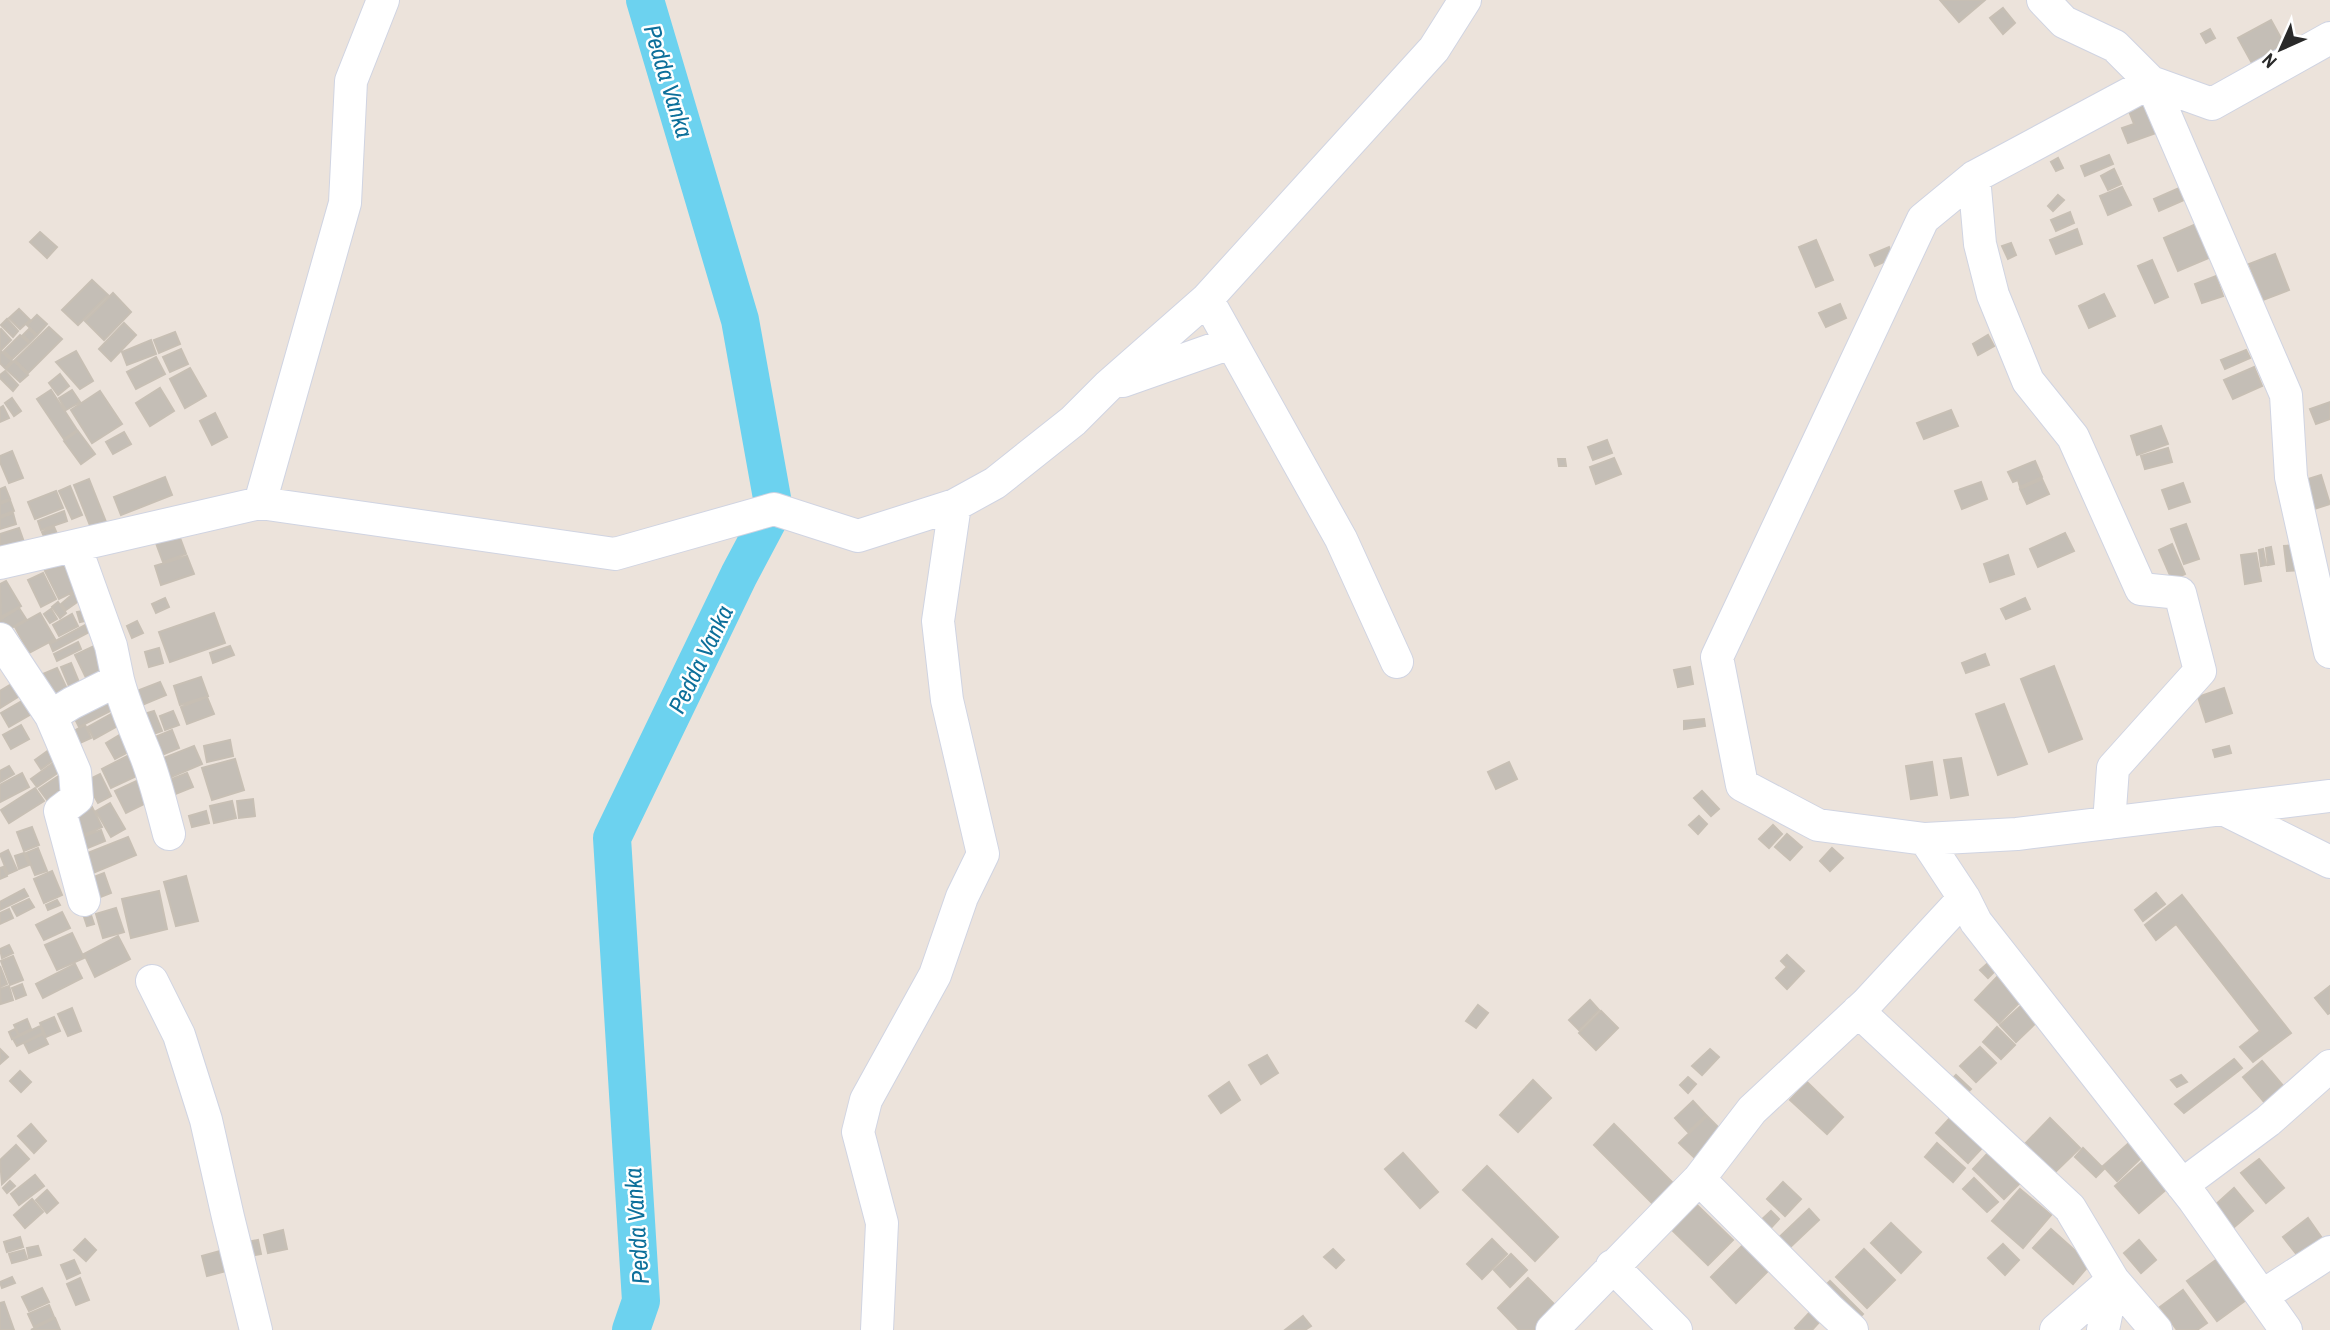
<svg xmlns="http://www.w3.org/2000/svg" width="2330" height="1330" font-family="'Archivo Narrow',sans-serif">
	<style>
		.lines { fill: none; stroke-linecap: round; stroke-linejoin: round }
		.river { stroke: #6cd2ef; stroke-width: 38 }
		.building { fill: #c4beb6; stroke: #c7bfb4; stroke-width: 2 }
		.minor-casing { stroke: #d0d4e2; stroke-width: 34 }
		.minor { stroke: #fff; stroke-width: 32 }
		.labels { text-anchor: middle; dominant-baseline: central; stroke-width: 5; stroke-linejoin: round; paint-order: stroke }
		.water-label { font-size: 24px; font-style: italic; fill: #0c6f9a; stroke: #fff }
	</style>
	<rect width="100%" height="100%" fill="#ece3db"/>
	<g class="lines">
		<path class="river" d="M631,1330l10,-29 -29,-463 127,-263 35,-66 -34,-189 -95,-320"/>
	</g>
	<path class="building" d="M1940,0h45l-26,22z
		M2003,8l12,15 -12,11 -13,-16z
		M2271,20l21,38 -33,18 -21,-38z
		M2210,29l5,9 -9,5 -5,-9z
		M2144,94l15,38 -31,11 -6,-15 12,-4 -9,-23z
		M2109,155l4,9 -28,12 -4,-10z
		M2058,158l5,10 -7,3 -5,-9z
		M2114,169l7,15 -13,6 -7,-14z
		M2122,187l9,18 -23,10 -8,-19z
		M2179,188l5,12 -25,11 -5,-12z
		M2058,195l6,5 -11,11 -5,-5z
		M2070,212l4,11 -18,8 -5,-11z
		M2196,224l15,33 -33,14 -14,-33z
		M2077,229l5,15 -26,10 -6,-14z
		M40,232l17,15 -10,11 -17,-16z
		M1816,240l17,40 -17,7 -17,-40z
		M2011,243l5,12 -8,4 -6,-13z
		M1889,247l4,11 -18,8 -5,-11z
		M2275,254l14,36 -26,10 -14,-36z
		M2152,260l16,37 -13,6 -17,-37z
		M2216,276l7,20 -21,7 -7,-19z
		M92,280l16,15 -30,30 -16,-15z
		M113,293l18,19 -27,28 -19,-19z
		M2104,294l11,22 -26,12 -10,-22z
		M1840,304l6,14 -20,9 -7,-14z
		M19,309l11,11 -10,9 -11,-11z
		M37,315l10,9 -10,11 -10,-10z
		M7,319l11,12 -5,6 -12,-12z
		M124,323l12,12 -25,26 -12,-12z
		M49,327l13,12 -34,34 -13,-13z
		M1,329l10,11 -11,11v-21z
		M29,329l7,7 -6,6 -7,-7z
		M175,332l5,12 -21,9 -5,-13z
		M20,335l9,8 -17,16 -8,-8z
		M1988,335l6,11 -16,9 -5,-11z
		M151,340l5,14 -29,11 -5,-13z
		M181,349l7,15 -18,8 -7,-15z
		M2246,350l4,8 -25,11 -4,-9z
		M76,351l17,30 -13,8 -24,-27z
		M2,352l10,9 -7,7 -5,-5v-9z
		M156,357l9,17 -29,15 -9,-17z
		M14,361l14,14 -8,7 -14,-13z
		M2254,367l8,19 -29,13 -9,-19z
		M190,368l16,28 -21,12 -15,-29z
		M5,371l13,14 -5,6 -13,-13v-3z
		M60,374l9,12 -11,9 -9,-12z
		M160,388l14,23 -24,15 -14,-23z
		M51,390l26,40 -13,9 -27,-40z
		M72,390l8,12 -14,8 -7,-12z
		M100,391l22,33 -30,19 -21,-33z
		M12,398l9,13 -7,5 -9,-13z
		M2330,402v17l-14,5 -6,-15z
		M3,406l6,12 -9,4v-14z
		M1951,410l7,16 -34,13 -7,-16z
		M215,413l12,24 -15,8 -12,-24z
		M2161,426l7,18 -31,11 -6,-19z
		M78,431l17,23 -14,10 -17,-23z
		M124,432l7,12 -18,10 -7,-12z
		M1607,440l5,13 -19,7 -5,-13z
		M2168,448l4,14 -27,7 -4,-13z
		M12,451l11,27 -14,5 -9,-21v-6z
		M1614,458l7,16 -25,10 -6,-17z
		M1558,459h7l1,7h-7z
		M2035,461l7,16 -22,10 -2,-7 -5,2 -5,-10z
		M2321,475l9,29 -19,6 -9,-29z
		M165,477l7,18 -51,20 -7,-18z
		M89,479l17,43 -15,6 -17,-43z
		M2042,479l7,15 -22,10 -7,-15z
		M1981,482l6,17 -25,10 -7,-18z
		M2183,483l7,19 -21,7 -7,-19z
		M70,486l12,29 -10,4 -13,-28z
		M5,487l5,12 -10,3v-13z
		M56,491l7,17 -28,11 -7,-17z
		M10,500l4,11 -14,5v-12z
		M64,511l3,10 -26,9 -3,-9z
		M13,513l3,11 -16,5v-11z
		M2186,524l13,35 -15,5 -13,-35z
		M54,527l4,9 -12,5 -4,-9z
		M19,528l5,14 -24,8v-16z
		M2065,533l9,18 -36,16 -8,-18z
		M179,535l7,19 -23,8 -7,-19z
		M2172,544l13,30 -13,6 -13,-30z
		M2298,545l3,25 -14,1 -3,-25z
		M2271,547l3,17 -6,1 -2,-17z
		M2263,549l3,16 -5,1 -2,-16z
		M2256,553l5,28 -16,3 -4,-29z
		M2008,555l6,19 -24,8 -6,-18z
		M187,556l7,18 -33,11 -6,-19z
		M63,562l14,28 -18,9 -14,-28z
		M43,573l13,26 -15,8 -13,-27z
		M6,581l15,25 -20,11 -1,-33z
		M74,593l6,7 -14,10 -5,-6z
		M165,598l4,9 -13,6 -4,-9z
		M2025,598l5,11 -24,10 -5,-10z
		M58,602l8,11 -6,5 -8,-11z
		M19,608l7,11 -26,16v-15z
		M51,609l6,10 -7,4 -6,-9z
		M83,611l2,10 -5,1 -3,-10z
		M40,613l15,26 -26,14 -14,-26z
		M214,613l11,30 -55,19 -11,-30z
		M72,614l6,12 -19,10 -6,-11z
		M137,621l6,12 -11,5 -5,-12z
		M85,625l4,7 -36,19 -3,-7z
		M78,642l3,7 -24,12 -3,-7z
		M94,646l13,27 -19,9 -13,-27z
		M230,646l4,9 -21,8 -3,-10z
		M159,648l4,15 -14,4 -4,-15z
		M1985,654l4,11 -23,8 -4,-10z
		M71,663l10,24 -10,4 -10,-24z
		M2054,666l28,73 -33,13 -28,-73z
		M1690,667l3,17 -15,3 -4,-17z
		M57,668l11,23 -20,9 -10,-24z
		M201,677l7,19 -28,9 -6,-19z
		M18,680l8,12 -26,16v-17z
		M160,682l6,13 -31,13 -6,-14z
		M2224,688l8,25 -26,9 -8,-25z
		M110,696l6,12 -37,19 -6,-12z
		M207,697l7,17 -27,10 -6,-17z
		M27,698l8,14 -26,15 -8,-14z
		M2004,704l23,60 -29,11 -22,-61z
		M154,711l8,20 -14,5 -7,-21z
		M173,711l6,14 -14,5 -5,-14z
		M115,712l6,12 -27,15 -6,-12z
		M1704,719l1,7 -21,3v-8z
		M21,725l8,14 -18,10 -8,-14z
		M85,725l6,13 -11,5 -6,-12z
		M172,730l7,18 -17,7 -7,-18z
		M123,733l9,17 -17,9 -9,-16z
		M230,740l3,16 -26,6 -3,-16z
		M194,746l8,18 -33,14 -8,-19z
		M2229,746l2,7 -16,4 -2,-7z
		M49,750l6,9 -14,10 -6,-9z
		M133,753l10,20 -32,15 -9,-19z
		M1961,758l7,37 -17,3 -7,-38z
		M235,759l9,31 -32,10 -10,-32z
		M56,761l6,9 -25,17 -6,-8z
		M1509,762l8,17 -21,10 -8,-17z
		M1932,762l5,33 -26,4 -5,-33z
		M9,766l5,8 -14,8v-11z
		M22,773l7,14 -29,15v-17z
		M187,773l6,14 -25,10 -6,-14z
		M100,774l11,22 -13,7 -12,-22z
		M60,775l8,11 -21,14 -8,-11z
		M145,777l11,21 -30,15 -11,-22z
		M35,788l9,13 -35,22 -8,-13z
		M1702,791l17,18 -8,7 -17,-18z
		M253,799l2,17 -16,2 -2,-17z
		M232,801l4,17 -22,5 -4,-17z
		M110,803l15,26 -14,8 -15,-26z
		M92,807l10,20 -18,8 -9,-21z
		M206,811l3,12 -17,4 -3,-11z
		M1699,816l8,8 -9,10 -9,-9z
		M1773,825l9,9 -13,14 -10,-9z
		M32,827l7,18 -15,6 -7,-19z
		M101,830l4,11 -22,9 -4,-12z
		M1787,834l15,13 -12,13 -15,-13z
		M128,837l8,18 -43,18 -8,-19z
		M38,848l9,23 -12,4 -9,-22z
		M1832,848l11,10 -13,13 -10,-10z
		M8,850l9,20 -9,4 -8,-20z
		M24,853l5,12 -10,4 -4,-13z
		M3,867l4,9 -7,3v-11z
		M52,871l10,24 -18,8 -10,-24z
		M104,873l7,20 -13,5 -7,-20z
		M186,876l12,45 -22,5 -12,-44z
		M24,889l4,7 -28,14v-8z
		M159,891l8,38 -36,9 -9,-39z
		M2156,893l9,11 -22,17 -8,-11z
		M2182,895l109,138 -38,29 -13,-15 20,-16 -84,-107 -20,16 -11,-15z
		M29,899l5,8 -17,9 -5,-9z
		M57,900l3,5 -12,5 -2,-5z
		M116,908l8,24 -21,6 -7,-24z
		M9,909l4,9 -13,6v-11z
		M62,912l8,16 -26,12 -8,-15z
		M91,915l3,9 -7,2 -3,-9z
		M72,933l12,25 -27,12 -12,-25z
		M118,936l12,23 -35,18 -11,-23z
		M9,945l4,8 -11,5 -2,-9z
		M1787,955l17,16 -17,18 -11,-11 11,-11 -6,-6z
		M13,956l10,24 -13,5 -9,-24z
		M75,964l7,14 -39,20 -7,-14z
		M1987,964l7,8 -6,6 -8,-8z
		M0,966l7,18 -7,3z
		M1997,977l24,24 -22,22 -24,-23z
		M22,984l4,11 -10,4 -4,-11z
		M9,986l4,14 -12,4 -1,-15z
		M2330,986v27l-2,1 -13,-16z
		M1590,1000l9,10 -20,20 -10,-10z
		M2023,1004l16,16 -23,22 -16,-17z
		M1478,1005l10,8 -12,15 -10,-7z
		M72,1008l9,23 -13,5 -10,-22z
		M1601,1011l17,17 -22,22 -17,-17z
		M54,1017l6,14 -14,6 -6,-14z
		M27,1019l4,10 -12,6 -5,-10z
		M40,1026l3,7 -26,13 -4,-7z
		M1997,1027l18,18 -14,14 -18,-17z
		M15,1029l4,6 -7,4 -3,-7z
		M43,1034l5,10 -19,9 -5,-10z
		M1980,1047l16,16 -20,19 -16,-16z
		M0,1049l8,8 -8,7z
		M1710,1049l9,8 -17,18 -10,-9z
		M1267,1055l11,18 -17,11 -12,-19z
		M2234,1059l8,9 -58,45 -9,-9z
		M2262,1061l28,33 -19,16 -28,-33z
		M20,1071l11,11 -10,10 -11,-11z
		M1956,1075l15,14 -8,8 -15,-14z
		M2181,1075l6,7 -10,5 -6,-7z
		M1688,1077l8,7 -8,9 -8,-8z
		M1533,1080l18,18 -33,34 -18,-17z
		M1229,1082l11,18 -19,13 -12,-17z
		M1807,1082l36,35 -16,17 -37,-34z
		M1693,1101l13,14 -18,17 -13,-14z
		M1707,1116l17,17 -27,27 -18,-17z
		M1950,1118l32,30 -14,15 -32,-30z
		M2050,1118l30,30 -30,29 -29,-29z
		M31,1124l15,17 -12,12 -16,-17z
		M1614,1124l59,59 -20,21 -59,-59z
		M1937,1143l28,25 -12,14 -28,-25z
		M2129,1143l13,14 -25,24 -14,-15z
		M16,1145l13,14 -27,25 -2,-24z
		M2083,1148l21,21 -8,8 -21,-20z
		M1403,1153l35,39 -18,16 -35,-39z
		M1987,1154l32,30 -15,15 -31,-30z
		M2259,1159l25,29 -18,15 -25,-30z
		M2143,1161l25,27 -29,25 -24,-27z
		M1487,1166l71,71 -23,24 -72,-71z
		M35,1175l9,11 -25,19 -8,-11z
		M1974,1178l24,24 -11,10 -24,-23z
		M10,1181l5,5 -8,7 -4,-5z
		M1783,1182l18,17 -16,17 -18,-17z
		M2234,1188l19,23 -20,17 -19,-22z
		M2020,1189l31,26 -28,33 -31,-27z
		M47,1190l11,13 -11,10 -11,-13z
		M32,1199l11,13 -18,16 -11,-13z
		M1697,1205l36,35 -25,25 -36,-35z
		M1809,1209l10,11 -37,35 -11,-10z
		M1771,1211l8,8 -12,13 -9,-9z
		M2308,1218l14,20 -24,18 -15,-19z
		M1891,1223l30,29 -20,21 -30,-30z
		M2051,1229l39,35 -17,20 -40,-36z
		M283,1230l4,19 -19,4 -4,-18z
		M20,1237l3,10 -16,5 -3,-10z
		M85,1239l11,11 -10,11 -12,-11z
		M1492,1239l15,15 -25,25 -15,-15z
		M258,1240l3,14 -11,2 -3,-14z
		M2139,1240l17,20 -15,13 -17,-20z
		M1744,1244l25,26 -33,33 -25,-26z
		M2003,1244l16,16 -14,15 -17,-17z
		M38,1246l3,9 -12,3 -2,-10z
		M1333,1249l11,11 -8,8 -12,-11z
		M1864,1249l31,31 -28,28 -31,-31z
		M24,1250l3,9 -15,4 -3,-9z
		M220,1251l6,20 -19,5 -5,-20z
		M1511,1254l16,16 -17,17 -16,-17z
		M74,1260l6,13 -13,6 -6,-14z
		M2216,1260l30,40 -29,21 -30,-40z
		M12,1277l3,6 -13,5 -2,-6z
		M80,1278l9,22 -13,5 -9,-21z
		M1528,1278l32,32 -20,20h-21l-21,-22z
		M1830,1281l33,33 -9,9 -33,-33z
		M42,1288l7,14 -20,9 -7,-14z
		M2183,1290l24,33 -10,7h-20l-17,-23z
		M4,1302l10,28h-14v-27z
		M49,1305l5,12 -20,10 -6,-13z
		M1811,1311l10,9 -9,10h-15l-2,-2z
		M1303,1316l8,10 -6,4h-20z
		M55,1318l5,12h-29z"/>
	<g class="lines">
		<g class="minor-casing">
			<path id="minor" d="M383,0l-32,81 -6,122 -85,300 355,51 159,-45 84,27 97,-31 40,-22 78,-62 35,-35 99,-87 227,-250 31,-49
				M2043,0l21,22 51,24 36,36 61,22 118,-66
				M1974,177l6,67 13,51 35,86 45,56 68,152 39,4 20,78 -87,97 -4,55
				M1207,299l134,240 56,123
				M1123,381l108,-38
				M0,563l260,-60
				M0,639l51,77 21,-13 46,-23 -7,-34 -36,-100
				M2330,652l-39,-175 -5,-82 -135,-313 -177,95 -51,42 -206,438 25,128 76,40 107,14 92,-5 313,-38
				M118,680c7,27 18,51 28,76 10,26 16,52 23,78
				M51,716l24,56 2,26 -17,13 24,89
				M2223,809l107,53
				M1925,839l39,59 12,24 218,278 92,130
				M152,981l27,54 27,85 22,97 28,113
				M1858,1011l212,197 43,72 -57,50
				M1699,1179l130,130 23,21
				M2182,1185l86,-64 62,-55
				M1612,1266l64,64
				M2113,1280l43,50
				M2262,1296l68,-44
				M877,1330l5,-107 -24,-91 8,-32 69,-125 27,-78 21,-43 -36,-154 -9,-79 17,-116
				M1552,1330l147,-151 53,-69 114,-106 98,-106
				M2103,1330l10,-50"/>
		</g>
		<use href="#minor" class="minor"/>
	</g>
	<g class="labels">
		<g class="water-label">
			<text transform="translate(669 81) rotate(73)">Pedda Vanka</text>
			<text transform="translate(700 659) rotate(-64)">Pedda Vanka</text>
			<text transform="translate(636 1226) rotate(-94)">Pedda Vanka</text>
		</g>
	</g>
	<g transform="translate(2281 49) rotate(225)" stroke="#ffffff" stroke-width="5" paint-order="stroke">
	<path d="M0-5L12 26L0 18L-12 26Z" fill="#292929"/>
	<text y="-10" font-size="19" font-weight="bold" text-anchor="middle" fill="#292929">N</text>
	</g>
</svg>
